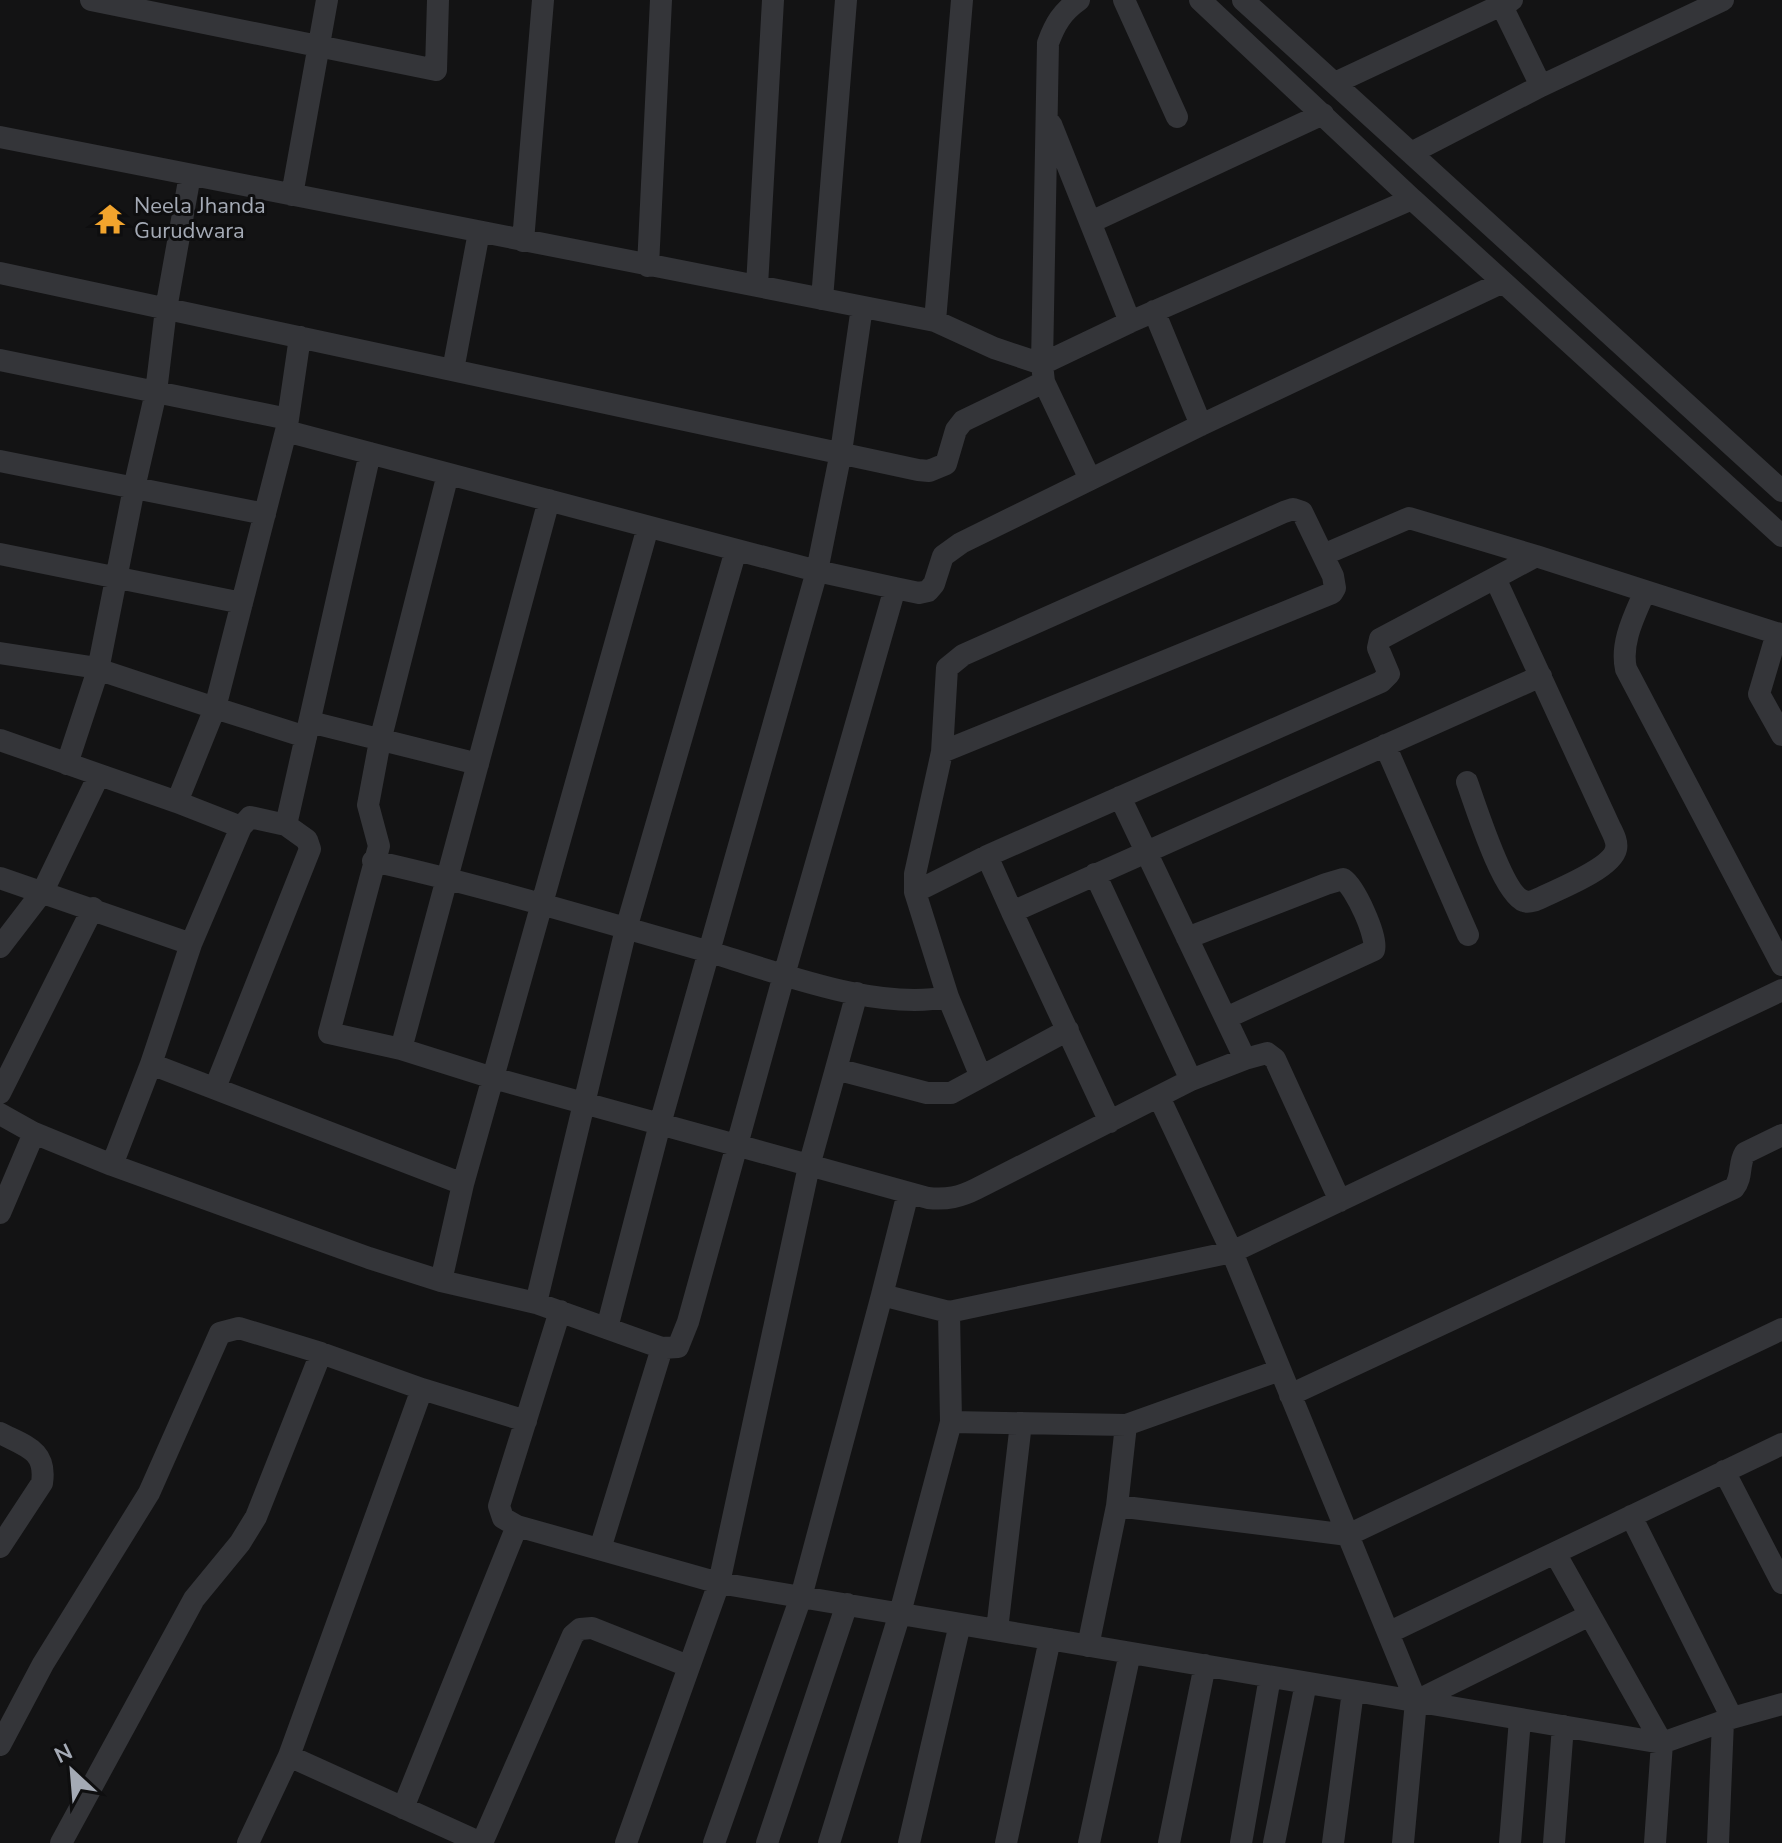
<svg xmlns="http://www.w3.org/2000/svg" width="1782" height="1843" font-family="'Nunito Sans',sans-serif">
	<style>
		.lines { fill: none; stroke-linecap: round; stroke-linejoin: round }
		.minor { stroke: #343539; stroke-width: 22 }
		.labels { text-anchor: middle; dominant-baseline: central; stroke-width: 6; stroke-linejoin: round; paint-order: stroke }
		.poi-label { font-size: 22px; fill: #a4aab5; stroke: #0e0e0f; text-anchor: start }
	</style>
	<rect width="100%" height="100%" fill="#131314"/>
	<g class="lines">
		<path class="minor" d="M91,0l345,70 2,-70
			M1079,0c-17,12 -24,24 -31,43l-6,321 2,18 46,97
			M1124,0l53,117
			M1200,0l212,199
			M1243,0l539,491
			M1499,0l42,86
			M1335,83l177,-83
			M1051,124l79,198
			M0,137l935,184 59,27 48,16 88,-42 282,-123 370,337
			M1411,153l130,-67 182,-86
			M292,195l35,-195
			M1091,222l232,-108
			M523,241l20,-241
			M648,266l13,-266
			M0,273l918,197 11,1 17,-7 10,-34 7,-9 81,-39
			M757,286l16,-286
			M822,299l24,-299
			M1154,311l47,114
			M935,321l27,-321
			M0,360l288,59 -2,12
			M453,370l26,-138
			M288,419l12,-82
			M0,461l265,53
			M549,500l-148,549 92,29 435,120c19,2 32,-1 48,-9l215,-109 54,-21
			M0,554l242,49
			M1323,555l86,-37 127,38
			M895,588l24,5 9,-2 6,-7 9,-28 18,-13 240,-118 302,-143
			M1645,591c-10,24 -25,51 -19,78l156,296
			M1777,633l-18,61 23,41
			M0,653l91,14 124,41 71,-277 531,140 78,17 -111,387 -96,347 -10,25 -16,1 -62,201
			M310,722l168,42
			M0,740l177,62 64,25 -50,117 -40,120 -39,101
			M1385,745l83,190
			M942,752l390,-159 3,-5 -2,-12 -31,-64 -9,-3 -9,3 -321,143 -16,13 -5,84 -27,122v18l33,105
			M67,764l31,-94 36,-182 22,-96 10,-83 24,-134
			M1467,782c8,22 36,112 57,119 4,2 8,0 12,-1 18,-9 76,-31 80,-51 2,-8 -4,-17 -7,-24l-114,-247 41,-22 246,79
			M1120,797l125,262 22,-6 8,6 65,142
			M177,802l38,-94 91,29
			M241,827l9,-10 36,8 84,-372
			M987,856l25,56
			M373,861c112,25 223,59 333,90 72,21 168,60 242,46l33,80
			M1095,874l96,206
			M0,878l191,66
			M915,892l72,-36 394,-174 8,-8 -11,-26 2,-9 115,-61
			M1187,938l139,-54 17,-5c12,8 35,58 31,71l-148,68
			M0,947l43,-56 56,-116
			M401,1049l-72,-16 50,-187 -11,-41 12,-64 68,-267
			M151,1064l312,120
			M836,1069l21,-76
			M215,1088l95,-239 -3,-9 -21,-15
			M0,1093l93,-185
			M1159,1097l73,155 184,449 -13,142
			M0,1114l34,19
			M1110,1122l-98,-210 529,-236
			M0,1213l34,-80 78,32 257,93 72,23 95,22 126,45
			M441,1281l22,-97 185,-657
			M882,1295l26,-102
			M536,1303l90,-374 110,-379
			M607,1328l53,-204 157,-553 24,-119 21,-145
			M422,1389l104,32
			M1290,1395l444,-207c9,-11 4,-24 11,-35l37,-18
			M951,1422l175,3 154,-55
			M0,1433c25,13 47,17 42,50l-42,64
			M1724,1471l58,112
			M1117,1506l231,29 434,-206
			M1631,1516l101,202
			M517,1526l-14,-8 -4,-12 61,-195
			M1555,1553l107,190 -7,100
			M997,1630l24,-207
			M1388,1633l394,-189
			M1088,1646l29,-140 9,-81
			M1416,1701l174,-86
			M0,1745l43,-81 106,-171 71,-160 19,-5 82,25 101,36 -133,367 -41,87
			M289,1756l192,87
			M403,1808l114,-282 202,57 943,160 70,-25 50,-14
			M61,1843l133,-244 46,-56 16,-26 65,-164
			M482,1843l91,-208 7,-6 12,-1 96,38
			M626,1843l93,-260 90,-417 27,-97 91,24h24l117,-63
			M714,1843l87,-246 81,-302 67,17 283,-60 550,-262
			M767,1843l80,-239
			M829,1843l71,-230 51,-191 -2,-110
			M909,1843l51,-219
			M1006,1843l44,-204
			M1089,1843l41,-190
			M1169,1843l36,-178
			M1241,1843l29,-166
			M1274,1843l32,-160
			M1333,1843l20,-152
			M1510,1843l10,-124
			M1554,1843l9,-117
			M1718,1843l5,-122"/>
	</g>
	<defs>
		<g id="temple-bare" transform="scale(2.4)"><path d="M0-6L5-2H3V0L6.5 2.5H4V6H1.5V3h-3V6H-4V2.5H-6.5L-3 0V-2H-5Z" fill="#f2a42d" stroke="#0e0e0f" stroke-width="2.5" paint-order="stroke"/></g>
	</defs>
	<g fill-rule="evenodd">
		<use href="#temple-bare" x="110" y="219"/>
	</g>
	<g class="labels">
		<g class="poi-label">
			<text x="134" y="206">Neela Jhanda<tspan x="134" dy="25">Gurudwara</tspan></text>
		</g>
	</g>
	<g transform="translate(72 1771) rotate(334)" stroke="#0e0e0f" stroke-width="6" paint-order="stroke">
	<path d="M0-6L14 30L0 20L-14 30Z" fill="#a4aab5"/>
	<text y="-12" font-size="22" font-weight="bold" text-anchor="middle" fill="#a4aab5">N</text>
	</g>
</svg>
